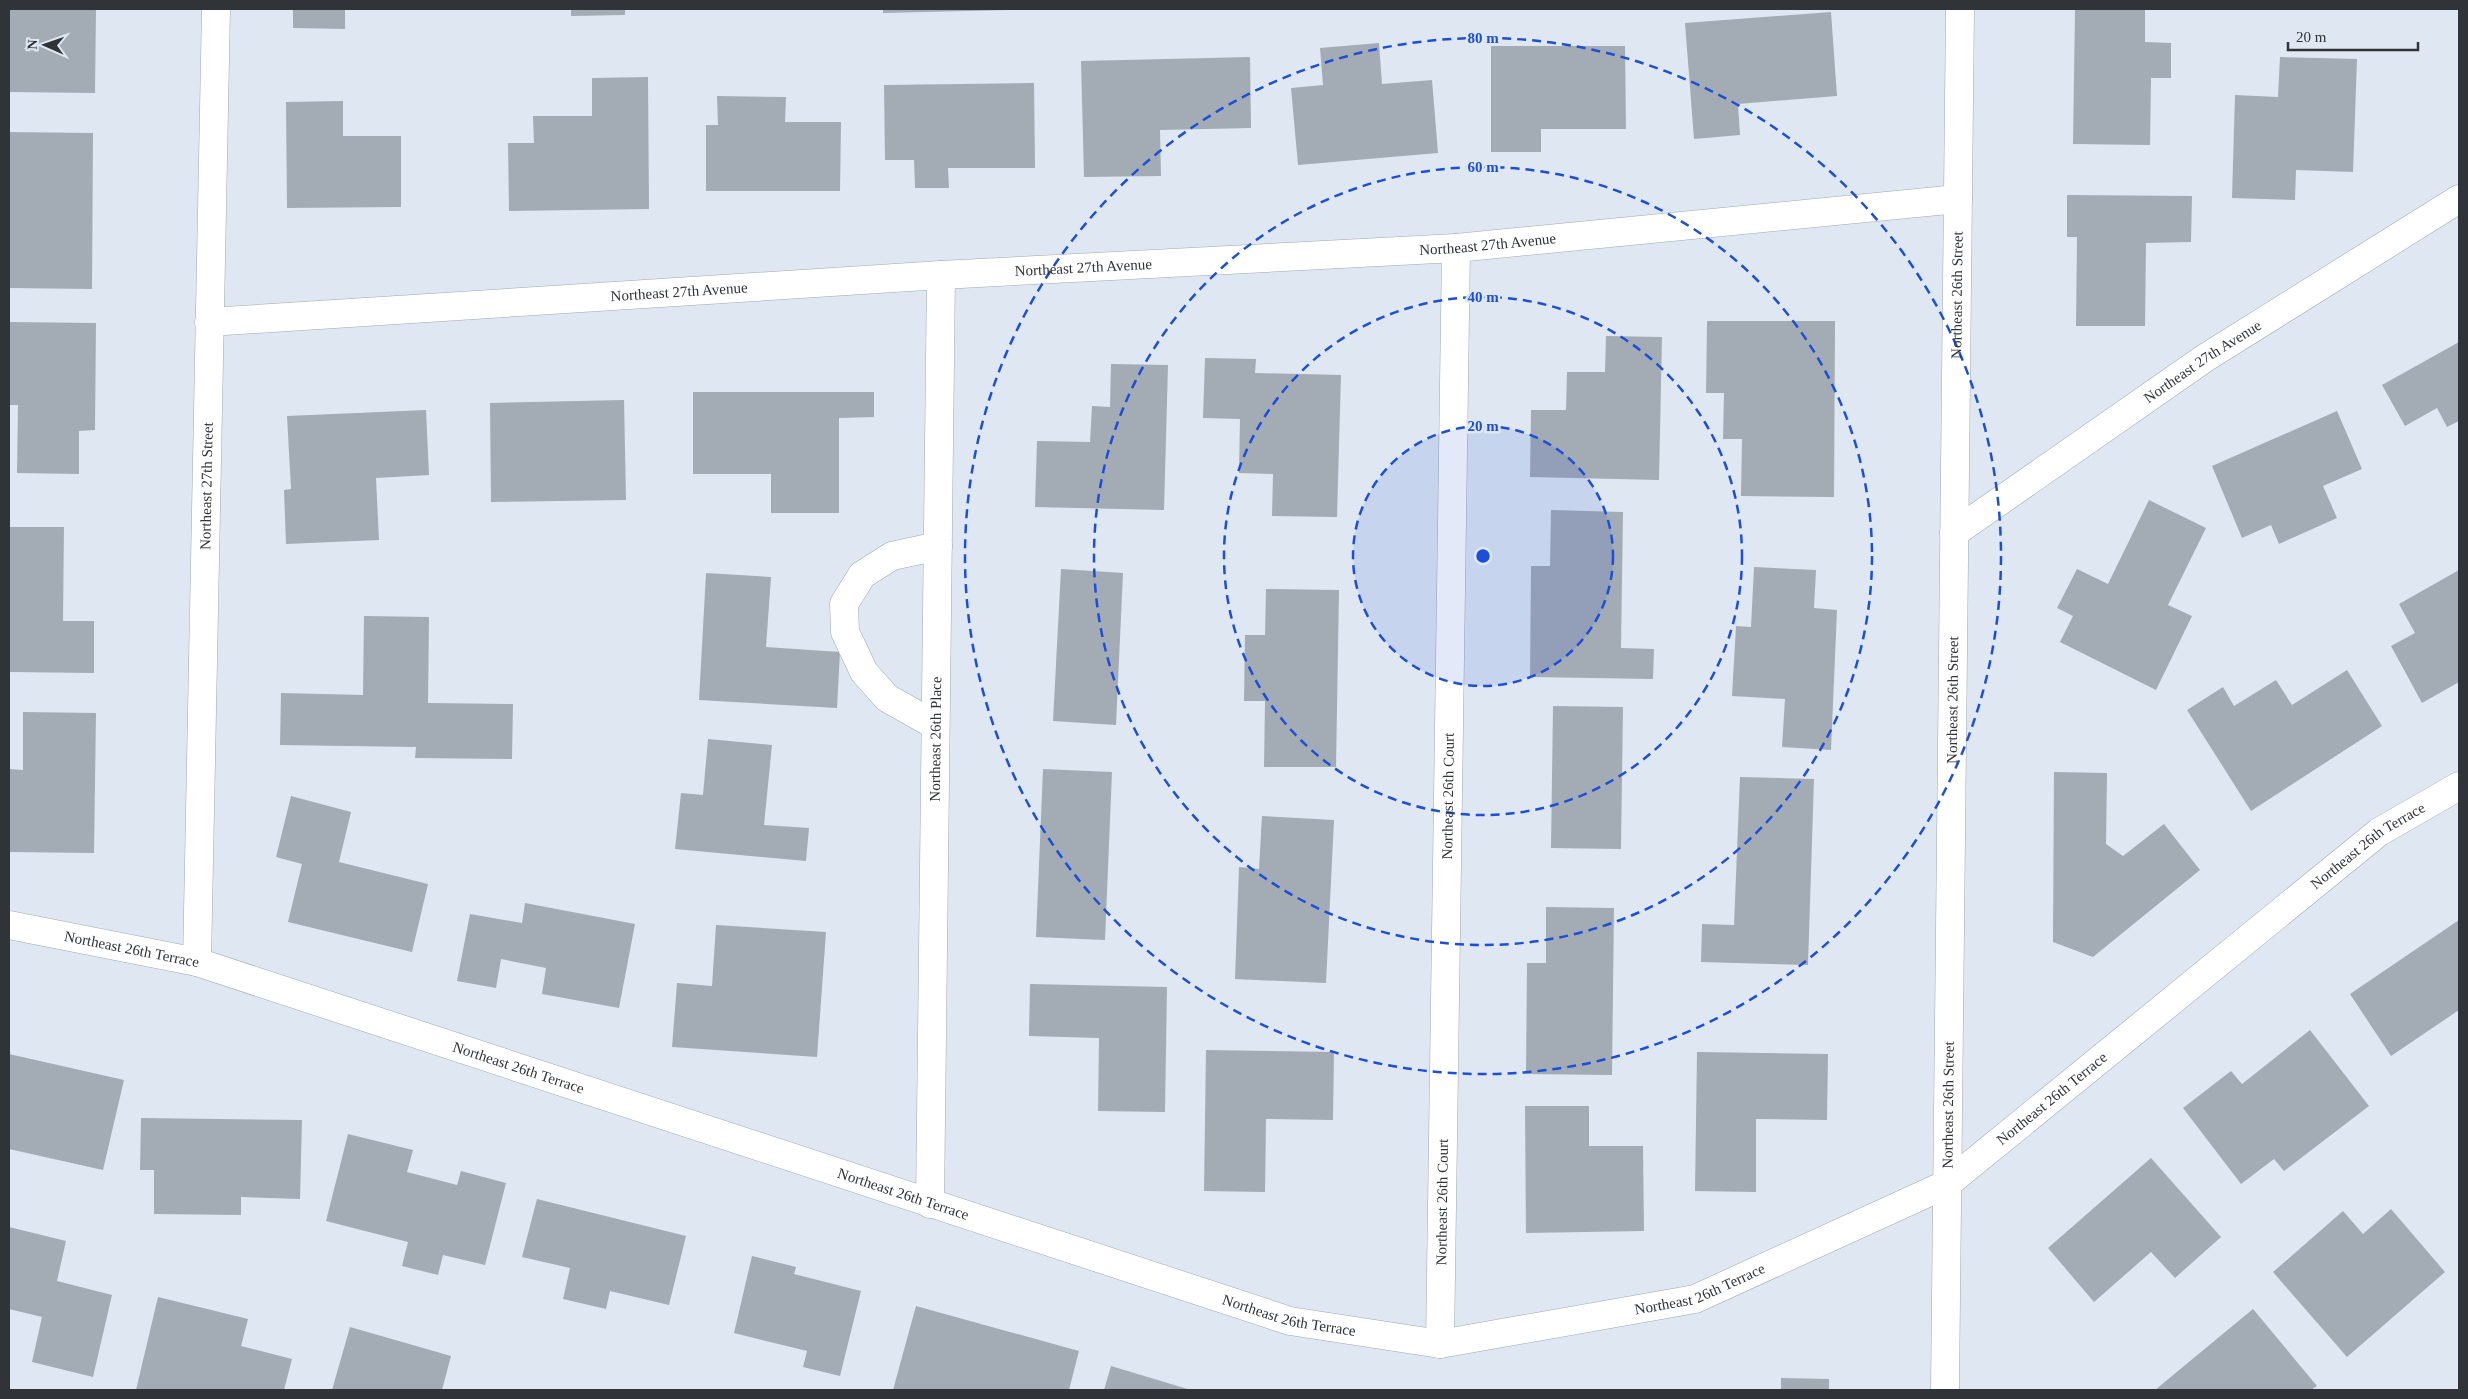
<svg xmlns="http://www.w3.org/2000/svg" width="2468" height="1399" font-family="'Times New Roman',serif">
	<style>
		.building { fill: #a3abb5 }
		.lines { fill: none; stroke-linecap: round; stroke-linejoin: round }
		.minor-casing { stroke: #9fa8b1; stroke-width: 29 }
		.minor { stroke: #fff; stroke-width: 28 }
		.ring { fill: none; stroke: #1d4ed8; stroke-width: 2.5; stroke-dasharray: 9 6 }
		.labels { text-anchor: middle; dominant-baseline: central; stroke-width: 5; stroke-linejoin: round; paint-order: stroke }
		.street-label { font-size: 15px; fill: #303337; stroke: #dfe8f2 }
		.centre { fill: #1d4ed8; stroke: #dfe8f2; stroke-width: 2.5 }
		.ring-label { font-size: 15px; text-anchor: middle; font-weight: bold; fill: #1d4ed8; stroke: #dfe8f2; stroke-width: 5; stroke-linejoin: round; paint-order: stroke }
	</style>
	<rect width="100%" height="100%" fill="#dfe8f2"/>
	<path class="building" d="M9,9h87l-1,84 -86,-1z
		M293,9h52v20l-52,-1z
		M571,9h54v6l-54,1z
		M883,9h127v1l-127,3z
		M2075,9h70v33l26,1v35h-20l-1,67 -77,-1z
		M1831,12l6,84 -99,8 2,31 -46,4 -9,-116z
		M1379,43l3,41 50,-4 6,73 -140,12 -7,-77 32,-3 -3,-37z
		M1491,46h134l1,83h-85v23h-50z
		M1250,57l1,71 -91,2 1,46 -77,1 -3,-116z
		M2280,57l77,2 -4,113 -57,-2 -1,30 -63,-2 3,-103 43,2z
		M648,77l1,132 -140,2 -1,-68h26l-1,-27h59v-38z
		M1034,83l1,85h-87l1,20h-34l-1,-28h-29l-1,-75z
		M717,96l69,1 -1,25h56l-1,69h-134v-66h12z
		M343,101v35h58v71l-114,1 -1,-106z
		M9,132l84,1 -1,156 -83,-1z
		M2067,195l125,1 -1,46 -45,1 -1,83h-69l1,-89h-10z
		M1707,321h128l-1,176 -93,-1 1,-57h-19l1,-46h-18z
		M9,322l87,1 -1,107 -16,1v43l-62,-1 1,-68h-9z
		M1606,336l56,1 -3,143 -129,-3 1,-67h35l1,-38h38z
		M2459,342v79l-12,6 -10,-19 -32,18 -23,-41z
		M1205,358l51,1 -1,14 86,2 -4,142 -65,-1 1,-42 -34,-1 1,-54 -37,-1z
		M1111,364l57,1 -4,145 -129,-3 2,-66 53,1 2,-36 18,1z
		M693,392h181v25l-35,1v95h-68v-39h-78z
		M624,400l2,100 -135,2 -1,-99z
		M426,410l3,65 -53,3 3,62 -93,4 -2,-54 7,-1 -4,-73z
		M2337,411l25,58 -39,17 14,32 -58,26 -8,-19 -29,13 -30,-72z
		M2149,500l57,28 -38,77 24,11 -36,74 -96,-48 13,-26 -16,-8 20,-39 31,15z
		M1551,510l72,2 -2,136 33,1 -1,30 -123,-2 1,-111h19z
		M9,527h55l-1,94h31v52l-85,-1z
		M1754,567l62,3 -2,38 23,2 -6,140 -49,-3 3,-48 -53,-3 4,-70 15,1z
		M1061,569l62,4 -7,152 -63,-4z
		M2459,570v112l-37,21 -31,-57 24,-13 -16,-29z
		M706,573l65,4 -5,70 74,5 -3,56 -138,-8z
		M1266,589l73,1 -3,177h-72l1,-66h-21l1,-66h20z
		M364,616l65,1 -1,86 85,1 -1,55 -97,-1 1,-11 -136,-2 1,-52 82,2z
		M2347,670l35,56 -131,85 -64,-101 36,-23 11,19 42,-26 16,25z
		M1553,706l70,1 -2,142 -70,-1z
		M23,712l73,1 -2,140 -85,-1v-83l14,1z
		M708,739l64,6 -8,80 45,3 -3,33 -131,-12 6,-56 22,2z
		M1043,769l69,3 -7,168 -69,-3z
		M2054,772l53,1 -1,71 17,12 41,-32 36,46 -107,87 -40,-15z
		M1740,777l74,2 -6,186 -107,-3 1,-38 32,1z
		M291,796l60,16 -12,50 89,22 -16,68 -124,-30 14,-58 -26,-7z
		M1262,816l72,4 -8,163 -91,-4 4,-112 20,2z
		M525,903l110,21 -16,84 -77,-14 4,-26 -45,-9 -5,29 -39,-7 13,-67 52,9z
		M1546,907l68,1 -2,167 -86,-1 1,-111h19z
		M2459,920v90l-68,46 -41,-62z
		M716,925l110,7 -9,125 -145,-10 5,-64 35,3z
		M1030,984l137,3 -2,125 -67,-1 1,-73 -70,-2z
		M2310,1030l59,76 -85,65 -10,-12 -33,25 -58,-76 48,-37 11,13z
		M1206,1050l128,2 -1,68 -67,-1 -1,73 -61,-1z
		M1697,1052l131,2 -1,66 -71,-1v73l-61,-1z
		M9,1054l115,26 -21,90 -94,-21z
		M1525,1106h64v40h54l1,85 -118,2z
		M141,1118l161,2 -2,79 -59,-2v18l-87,-1v-44h-14z
		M348,1134l65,16 -6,22 50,13 4,-14 45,12 -21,82 -42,-10 -5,20 -36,-9 6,-24 -82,-21z
		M2151,1158l70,79 -46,41 -24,-26 -57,50 -46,-54z
		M537,1199l149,37 -17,69 -59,-14 -4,18 -43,-10 7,-31 -48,-11z
		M2391,1209l54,63 -98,85 -74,-85 70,-61 20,23z
		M9,1227l57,14 -9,40 55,14 -19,82 -61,-15 10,-45 -33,-8z
		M752,1256l44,11 -2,7 67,17 -21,85 -37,-9 4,-16 -73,-18z
		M158,1297l90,22 -7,27 51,13 -8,31h-148z
		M916,1306l163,45 -10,39h-176z
		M2253,1309l64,77 -6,4h-156z
		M350,1327l101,29 -9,34h-110z
		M1111,1366l80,24h-87z
		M1781,1378l48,1v11h-48z"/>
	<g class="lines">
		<g class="minor-casing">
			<g id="minor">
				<path id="s1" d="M209,322l732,-47 515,-27 502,-49"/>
				<path id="s2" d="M1954,533l251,-175 254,-159"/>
				<path d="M935,725l-48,-27 -23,-26 -19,-40 -1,-28 18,-29 30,-19 46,-10"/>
				<path id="s3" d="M9,925l188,37 1093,359 150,23 255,-45 252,-115 432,-352 80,-46"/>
				<path id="s4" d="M197,962l19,-953"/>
				<path id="s5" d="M930,1204l11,-929"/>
				<path id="s6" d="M1440,1344l16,-1096"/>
				<path id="s7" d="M1945,1390l15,-1381"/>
			</g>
		</g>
		<use href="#minor" class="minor"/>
	</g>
	<circle cx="1483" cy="556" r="130" fill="#1d4ed8" fill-opacity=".12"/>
	<g class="ring">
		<circle cx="1483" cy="556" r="130"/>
		<circle cx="1483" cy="556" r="259"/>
		<circle cx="1483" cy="556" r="389"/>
		<circle cx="1483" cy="556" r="518"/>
	</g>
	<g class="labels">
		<g class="street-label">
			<text stroke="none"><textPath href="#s1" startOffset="1281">Northeast 27th Avenue</textPath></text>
			<text stroke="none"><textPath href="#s1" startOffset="876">Northeast 27th Avenue</textPath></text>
			<text stroke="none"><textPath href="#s1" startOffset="471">Northeast 27th Avenue</textPath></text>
			<text stroke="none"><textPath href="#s7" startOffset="1095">Northeast 26th Street</textPath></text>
			<text stroke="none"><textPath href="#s2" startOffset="302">Northeast 27th Avenue</textPath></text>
			<text stroke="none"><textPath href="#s4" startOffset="476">Northeast 27th Street</textPath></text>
			<text stroke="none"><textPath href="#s7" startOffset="690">Northeast 26th Street</textPath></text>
			<text stroke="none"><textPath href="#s5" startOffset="465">Northeast 26th Place</textPath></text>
			<text stroke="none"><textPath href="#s6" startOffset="548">Northeast 26th Court</textPath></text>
			<text stroke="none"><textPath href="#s3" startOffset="2570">Northeast 26th Terrace</textPath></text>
			<text stroke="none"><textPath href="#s3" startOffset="125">Northeast 26th Terrace</textPath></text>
			<text stroke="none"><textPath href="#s3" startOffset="530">Northeast 26th Terrace</textPath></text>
			<text stroke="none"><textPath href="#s3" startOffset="2165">Northeast 26th Terrace</textPath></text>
			<text stroke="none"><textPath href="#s7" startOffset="285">Northeast 26th Street</textPath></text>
			<text stroke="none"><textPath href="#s3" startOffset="935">Northeast 26th Terrace</textPath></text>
			<text stroke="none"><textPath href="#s6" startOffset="142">Northeast 26th Court</textPath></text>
			<text stroke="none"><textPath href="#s3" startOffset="1760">Northeast 26th Terrace</textPath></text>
			<text stroke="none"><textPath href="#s3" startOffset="1340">Northeast 26th Terrace</textPath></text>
		</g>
	</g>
	<circle cx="1483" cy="556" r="8" class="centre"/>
	<g class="ring-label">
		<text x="1483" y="43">80 m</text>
		<text x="1483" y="172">60 m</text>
		<text x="1483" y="302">40 m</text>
		<text x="1483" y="431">20 m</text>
	</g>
	<rect width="2468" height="1399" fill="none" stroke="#303337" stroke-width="20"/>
	<g transform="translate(45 45) rotate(272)" stroke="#dfe8f2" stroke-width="4" paint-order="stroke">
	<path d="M0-4L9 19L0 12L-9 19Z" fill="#303337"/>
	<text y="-8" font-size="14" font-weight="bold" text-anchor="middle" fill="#303337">N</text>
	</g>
	<path d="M2288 42v8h130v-8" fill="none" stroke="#303337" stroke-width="2.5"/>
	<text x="2296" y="42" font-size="15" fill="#303337" stroke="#dfe8f2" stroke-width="4" paint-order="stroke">20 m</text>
</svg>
